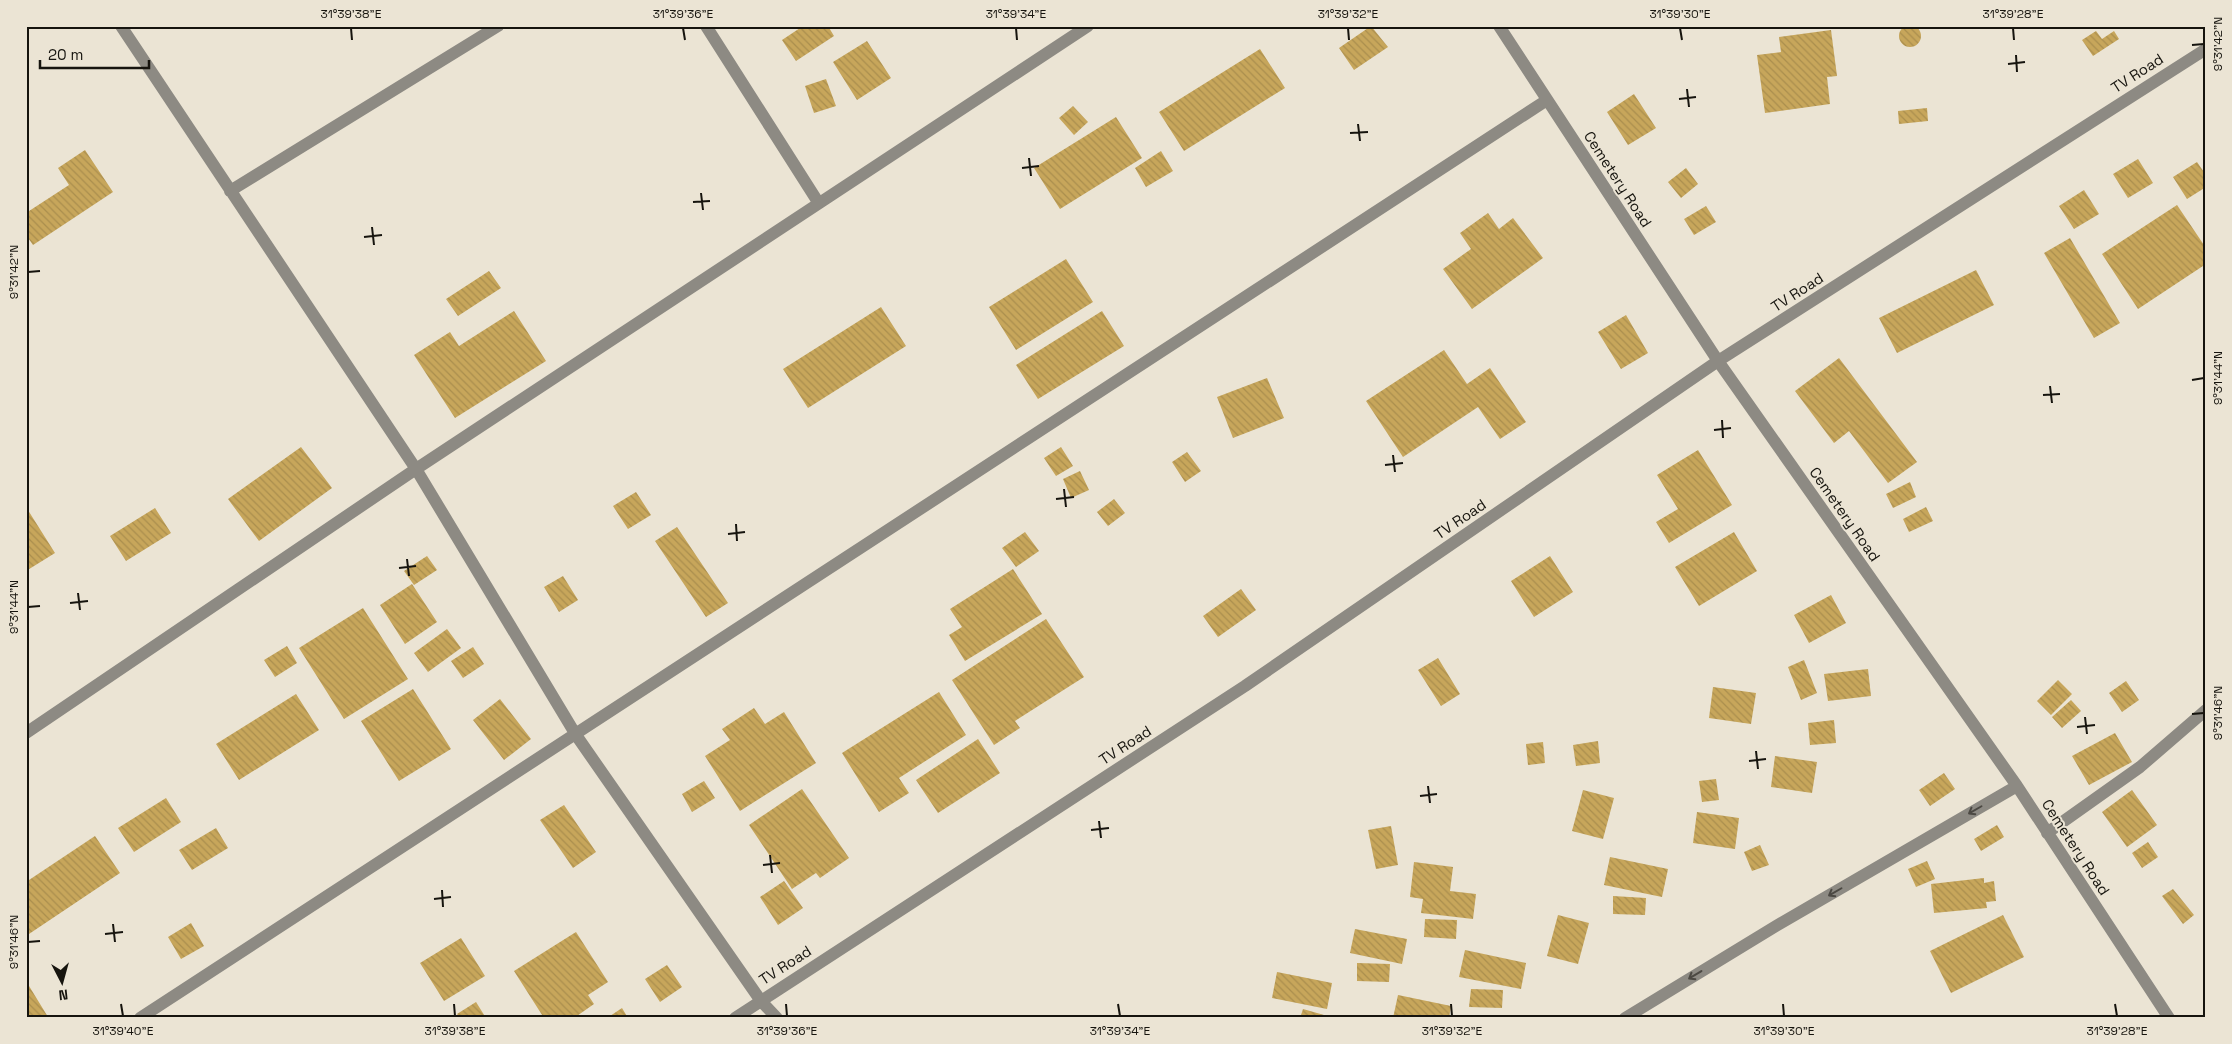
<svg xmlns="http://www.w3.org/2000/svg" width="2232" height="1044" font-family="'Space Grotesk',sans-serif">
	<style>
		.building { fill: url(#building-back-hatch) }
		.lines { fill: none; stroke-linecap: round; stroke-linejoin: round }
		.street { stroke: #8d8a83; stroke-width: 12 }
		.oneway { stroke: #4c4943 }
		.ticks { fill: none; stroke: #16140e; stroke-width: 2 }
		.labels { text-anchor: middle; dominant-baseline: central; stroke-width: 4; stroke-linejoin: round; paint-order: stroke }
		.street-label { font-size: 15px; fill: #16140e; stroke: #ebe4d4 }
		.neatline { fill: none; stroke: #16140e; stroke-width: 2 }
		.ticks-label { font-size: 12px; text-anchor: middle; fill: #16140e }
	</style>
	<defs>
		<pattern id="building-back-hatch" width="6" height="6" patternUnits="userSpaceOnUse" patternTransform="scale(1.25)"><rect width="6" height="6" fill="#c7a65b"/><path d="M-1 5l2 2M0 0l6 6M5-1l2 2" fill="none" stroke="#aa8e4e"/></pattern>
	</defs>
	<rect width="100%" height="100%" fill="#ebe4d4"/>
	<path class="building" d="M1899 36a11 11 0 1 1 22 0a11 11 0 1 1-22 0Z
		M803,26h25l6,10 -38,25 -14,-21z
		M1371,26l17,21 -34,23 -15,-22z
		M1831,30l6,46 -10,1 3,27 -65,9 -8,-58 24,-3 -2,-15z
		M2096,31l6,8 12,-8 5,8 -26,17 -11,-16z
		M867,41l24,37 -34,22 -24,-38z
		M1260,49l25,39 -101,63 -25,-39z
		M826,79l10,27 -22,7 -9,-27z
		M1634,94l22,34 -28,17 -21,-33z
		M1073,106l15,16 -14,13 -15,-17z
		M1927,108l1,13 -29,3 -1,-13z
		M1116,117l26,41 -82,51 -26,-41z
		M85,150l28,42 -80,53 -7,-10v-22l43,-28 -11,-17z
		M1161,151l12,20 -27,16 -11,-19z
		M2138,159l15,24 -25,15 -15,-24z
		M2197,162l9,13v12l-19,12 -14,-22z
		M1686,168l12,16 -17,14 -13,-16z
		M2084,190l15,24 -25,15 -15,-23z
		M2177,205l29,43v16l-68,45 -36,-55z
		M1706,206l10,16 -22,13 -10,-16z
		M1488,213l11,16 14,-11 30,40 -71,51 -29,-40 28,-20 -11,-16z
		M2070,238l50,85 -26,15 -50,-85z
		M1066,259l27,43 -77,48 -27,-43z
		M1976,270l18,35 -97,48 -18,-35z
		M489,271l12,17 -43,28 -12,-17z
		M881,307l25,39 -98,62 -25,-39z
		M514,311l32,50 -91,57 -41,-63 36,-23 9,14z
		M1102,311l22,35 -86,53 -22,-34z
		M1626,315l22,38 -27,16 -23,-37z
		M1444,350l23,34 23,-16 36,54 -26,17 -22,-32 -75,50 -37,-56z
		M1839,358l78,104 -29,21 -39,-52 -15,12 -39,-52z
		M1267,378l17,40 -51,20 -16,-41z
		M301,447l31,41 -73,53 -31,-42z
		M1061,447l12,19 -17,10 -12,-18z
		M1698,450l34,55 -63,38 -13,-21 22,-13 -21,-34z
		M1187,452l14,19 -16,11 -13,-20z
		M1080,471l9,19 -18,8 -8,-19z
		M1910,482l6,15 -23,11 -7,-14z
		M636,492l15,23 -23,14 -15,-23z
		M1114,499l11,14 -17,13 -11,-14z
		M26,507l29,46 -29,18z
		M1926,507l7,14 -24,11 -6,-13z
		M155,508l16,25 -45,28 -16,-25z
		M677,527l51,76 -22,14 -51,-76z
		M1025,532l14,19 -23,16 -14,-19z
		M1734,532l23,39 -58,35 -24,-39z
		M427,556l10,14 -23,15 -10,-14z
		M1550,556l23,36 -39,25 -23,-36z
		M1013,569l29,45 -77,47 -16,-26 13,-8 -12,-18z
		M563,576l15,24 -19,12 -15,-25z
		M412,584l25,38 -32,22 -25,-39z
		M1241,589l15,21 -38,27 -15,-21z
		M1831,595l15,28 -37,20 -15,-28z
		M363,608l45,71 -64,40 -45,-71z
		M1046,619l38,58 -69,44 5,7 -26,17 -42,-65z
		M447,629l14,19 -33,24 -14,-19z
		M287,646l10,17 -22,14 -11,-17z
		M473,647l11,17 -21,14 -12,-17z
		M1438,658l22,36 -19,12 -23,-36z
		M1804,660l13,33 -16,7 -13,-33z
		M1868,669l3,27 -43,5 -4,-27z
		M2058,680l14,14 -21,21 -14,-14z
		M2126,681l13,19 -17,12 -13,-19z
		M1713,687l43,6 -5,31 -42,-6z
		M413,689l38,60 -52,32 -38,-60z
		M939,692l27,43 -67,43 10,15 -30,19 -37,-59z
		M296,694l23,36 -80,50 -23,-36z
		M500,699l31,40 -27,21 -31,-40z
		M2071,700l10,11 -19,17 -10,-11z
		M754,708l11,16 19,-12 32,51 -76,48 -35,-55 25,-16 -8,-11z
		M1834,720l2,23 -26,2 -2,-22z
		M2115,733l17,29 -43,23 -17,-29z
		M978,739l22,34 -62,40 -22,-33z
		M1598,741l2,22 -24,3 -3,-21z
		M1543,742l2,21 -17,2 -2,-21z
		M1775,756l42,6 -5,31 -41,-6z
		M1944,773l11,16 -25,17 -11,-16z
		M1716,779l3,21 -17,2 -3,-21z
		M704,781l11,17 -23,14 -10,-18z
		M802,789l47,69 -29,20 -4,-5 -24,16 -43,-64z
		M1583,790l31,8 -11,41 -31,-8z
		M2132,790l25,35 -30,22 -25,-35z
		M166,798l15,24 -47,30 -16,-24z
		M564,805l32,47 -23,16 -33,-48z
		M1697,812l42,6 -4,31 -42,-6z
		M1997,825l7,12 -23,14 -7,-12z
		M1391,826l7,39 -22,4 -8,-39z
		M216,828l12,20 -36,22 -13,-20z
		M95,836l25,37 -94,63v-54z
		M2148,842l10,15 -16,11 -10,-15z
		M1760,845l9,20 -17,6 -8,-19z
		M1610,857l58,12 -6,28 -58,-12z
		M1927,861l8,18 -19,8 -8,-18z
		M1414,862l39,5 -3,24 26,3 -3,25 -52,-6 2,-14 -13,-2z
		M1984,878v5l10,-2 2,20 -10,1 1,6 -53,5 -3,-29z
		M784,881l19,27 -25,17 -18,-28z
		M2173,889l21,26 -11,9 -21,-28z
		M1613,896l33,2 -1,17 -32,-1z
		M1558,915l31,8 -11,41 -31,-8z
		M2003,915l21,42 -73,36 -21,-42z
		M1425,919l32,1 -1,19 -32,-2z
		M191,923l13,23 -23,13 -13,-22z
		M1355,929l52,10 -5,25 -52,-11z
		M576,932l32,50 -20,13 6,9 -20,14h-30l-30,-47z
		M461,938l24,38 -41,25 -24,-38z
		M1465,950l61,13 -5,26 -62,-12z
		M1357,963l33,1 -1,18 -32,-1z
		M667,965l15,22 -22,15 -15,-23z
		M1277,972l55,11 -5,26 -55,-11z
		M26,981l22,36 -2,1h-20z
		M1471,989l32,1 -1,18 -33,-1z
		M1398,995l53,11 -2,12h-56z
		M476,1002l10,16h-26l-3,-4z
		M622,1008l6,10h-21z
		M1303,1009l21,6 -1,3h-23z"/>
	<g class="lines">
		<path class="street" d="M121,26l295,443 160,266 185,266 16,17
			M706,26l112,176
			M1499,26l219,335 299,425 152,232
			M230,191l268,-165
			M26,733l390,-264 672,-443
			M2047,833l93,-66 66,-57
			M140,1018l1407,-918
			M735,1018l510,-332 473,-325 488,-312
			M1625,1018l151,-92 241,-140"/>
	</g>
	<defs><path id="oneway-shaft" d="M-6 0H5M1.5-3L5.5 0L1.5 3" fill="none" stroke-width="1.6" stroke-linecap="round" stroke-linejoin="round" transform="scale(1.25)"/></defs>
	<g class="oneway">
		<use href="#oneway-shaft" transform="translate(1975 810) rotate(150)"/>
		<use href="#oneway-shaft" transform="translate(1835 892) rotate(150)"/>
		<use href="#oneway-shaft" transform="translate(1695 975) rotate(149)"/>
	</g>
	<path class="ticks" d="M351,28l1,12M683,28l2,12M1016,28l1,12M1348,28l1,12M1680,28l2,12M2013,28l1,12M2192,45l12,-1M2016,55l1,17M2008,64l17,-2M1687,89l2,18M1679,99l17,-2M1358,124l2,17M1350,133l18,-1M1029,158l2,18M1022,168l17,-2M701,193l2,17M693,202l17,-1M372,227l2,18M364,237l18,-2M28,272l12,-1M2192,380l12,-2M2050,386l2,17M2043,395l17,-1M1722,420l1,18M1714,430l17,-2M1393,455l2,17M1385,465l18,-2M1064,489l2,18M1056,499l18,-2M736,524l1,17M728,534l17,-2M407,559l2,17M399,568l17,-2M78,593l2,17M70,603l18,-2M28,607l12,-1M2192,714l12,-1M2085,717l2,17M2077,727l18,-2M1756,751l2,18M1749,761l17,-2M1428,786l2,17M1420,796l17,-2M1099,821l2,17M1091,830l18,-2M770,855l2,18M763,865l17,-2M442,890l1,17M434,899l17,-2M113,924l2,18M105,934l18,-2M28,942l12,-1M121,1004l2,12M454,1004l1,12M786,1004l1,12M1118,1004l2,12M1451,1004l1,12M1783,1004l1,12M2115,1004l2,12"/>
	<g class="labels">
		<g class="street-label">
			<text transform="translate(2137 73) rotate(-33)">TV Road</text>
			<text transform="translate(1618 179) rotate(57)">Cemetery Road</text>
			<text transform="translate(1797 292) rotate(-33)">TV Road</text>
			<text transform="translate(1845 514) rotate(55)">Cemetery Road</text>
			<text transform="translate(1460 519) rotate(-34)">TV Road</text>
			<text transform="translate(1125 745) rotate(-33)">TV Road</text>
			<text transform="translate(2076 847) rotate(57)">Cemetery Road</text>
			<text transform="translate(785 965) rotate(-33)">TV Road</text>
		</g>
	</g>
	<rect width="2232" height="1044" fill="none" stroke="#ebe4d4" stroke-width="55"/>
	<g transform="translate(62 982) rotate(174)" stroke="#ebe4d4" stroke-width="4" paint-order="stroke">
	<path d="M0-4L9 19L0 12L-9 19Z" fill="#16140e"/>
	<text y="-8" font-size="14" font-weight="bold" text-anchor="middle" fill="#16140e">N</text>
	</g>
	<path d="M40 60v8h109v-8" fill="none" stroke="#16140e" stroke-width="2.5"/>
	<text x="48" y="60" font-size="15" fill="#16140e" stroke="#ebe4d4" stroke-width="4" paint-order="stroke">20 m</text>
	<rect x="28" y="28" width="2176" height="988" class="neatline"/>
	<g class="ticks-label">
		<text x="351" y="18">31°39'38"E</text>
		<text x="683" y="18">31°39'36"E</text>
		<text x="1016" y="18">31°39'34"E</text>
		<text x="1348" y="18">31°39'32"E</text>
		<text x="1680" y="18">31°39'30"E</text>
		<text x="2013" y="18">31°39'28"E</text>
		<text transform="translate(2218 44) rotate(-90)" y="4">9°31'42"N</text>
		<text transform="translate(14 272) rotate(-90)" y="4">9°31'42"N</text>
		<text transform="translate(2218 378) rotate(-90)" y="4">9°31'44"N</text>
		<text transform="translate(14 607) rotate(-90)" y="4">9°31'44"N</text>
		<text transform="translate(2218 713) rotate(-90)" y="4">9°31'46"N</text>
		<text transform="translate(14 942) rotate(-90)" y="4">9°31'46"N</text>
		<text x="123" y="1035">31°39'40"E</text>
		<text x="455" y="1035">31°39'38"E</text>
		<text x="787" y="1035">31°39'36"E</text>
		<text x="1120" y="1035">31°39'34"E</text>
		<text x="1452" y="1035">31°39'32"E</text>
		<text x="1784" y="1035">31°39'30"E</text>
		<text x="2117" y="1035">31°39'28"E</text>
	</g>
</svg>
